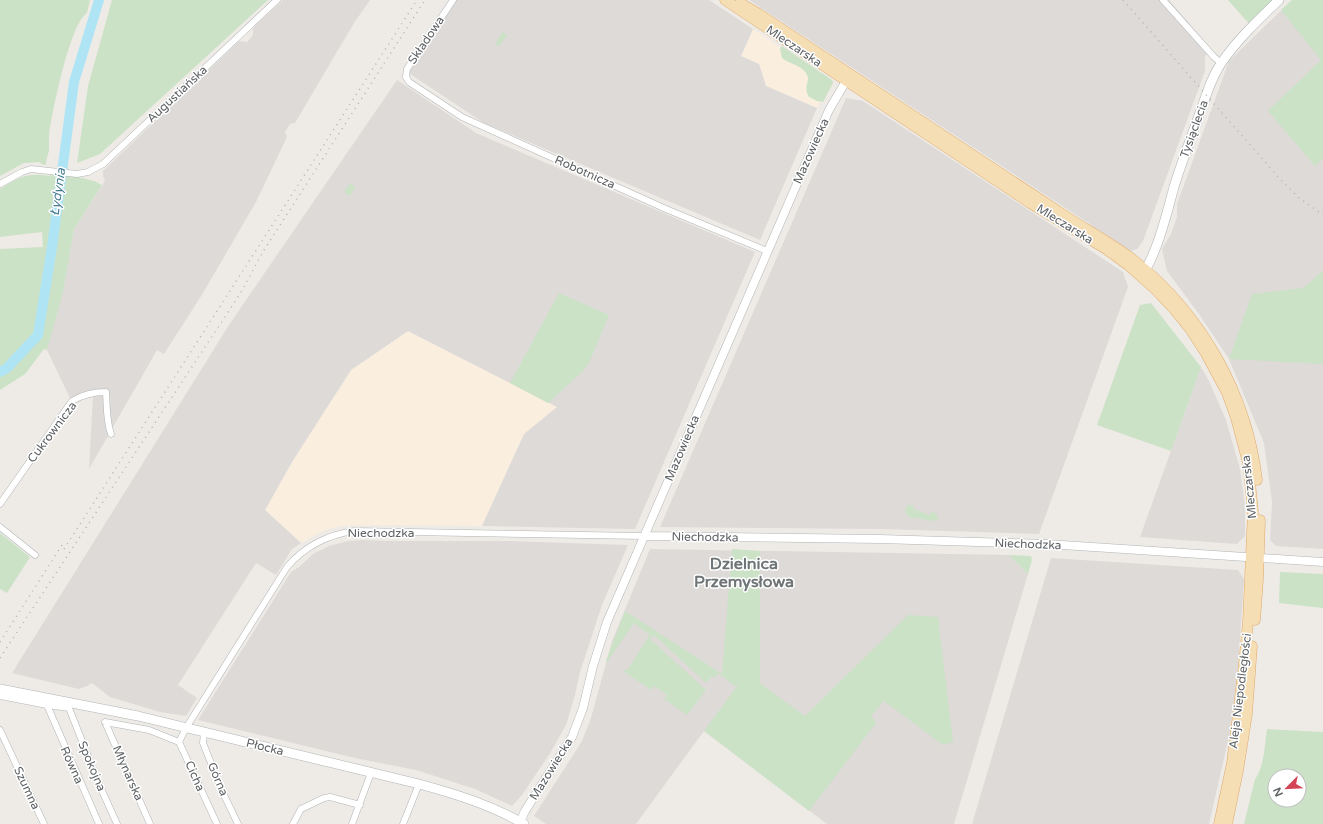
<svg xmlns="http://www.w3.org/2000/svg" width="1323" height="824" font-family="'Varela Round',sans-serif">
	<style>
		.commercial { fill: #faeedf }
		.industrial { fill: #dddad8 }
		.green { fill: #cbe2c6; fill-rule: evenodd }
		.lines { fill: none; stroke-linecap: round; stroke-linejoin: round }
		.river { stroke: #afe4f5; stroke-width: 10 }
		.minor-casing { stroke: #b1b4b6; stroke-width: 7 }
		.tertiary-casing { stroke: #b1b4b6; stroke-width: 9 }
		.secondary-casing { stroke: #b0b4b7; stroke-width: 10 }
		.primary-casing { stroke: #e0a96d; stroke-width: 11 }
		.minor { stroke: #fff; stroke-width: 6 }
		.tertiary { stroke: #fff; stroke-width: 8 }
		.secondary { stroke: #fff; stroke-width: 9 }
		.primary { stroke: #f5deb4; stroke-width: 10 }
		.rail { stroke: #b3b4b4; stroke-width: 1.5; stroke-dasharray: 1 5; stroke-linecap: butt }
		.labels { text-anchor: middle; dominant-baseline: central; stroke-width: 3; stroke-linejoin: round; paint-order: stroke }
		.street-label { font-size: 12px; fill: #5e6264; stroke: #fff }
		.water-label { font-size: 13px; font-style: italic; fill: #477c94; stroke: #fff }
		.district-label { font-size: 16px; font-weight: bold; fill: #6f7476; stroke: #fff }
	</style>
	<rect width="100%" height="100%" fill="#eeebe6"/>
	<path class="commercial" d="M753,29l77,51 -13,28 -51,-22 -7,-22 -18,-7z
		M408,331l149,76 -33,28 -42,91 -110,-1 -31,1 -18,5 -22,12 -36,-33 27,-48 59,-92z"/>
	<path class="industrial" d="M283,0h87l-16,23 -59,100 -5,1 -5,8 2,5 -31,65 -53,91 -39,61 -7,-4 -68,119 4,-73 -23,2 -23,-48 15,-57 12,-64 31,-48 -2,-5v-5l136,-130 8,1 6,-7v-7z
		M449,0h260l44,29 -12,27 18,8 7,22 51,22 -57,132 -276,-117 -80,-53z
		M749,0h420l43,50 -7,6v15l-62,170 -6,8 -6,2z
		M1292,0h31v549l-47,-3 -6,-6 2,-38 -8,-59 -35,-84 -30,-45 -32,-43 -5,-22 9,-15 6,-17v-13l52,-143z
		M397,80l79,53 279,119 -120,277 -153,-3 42,-92 33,-27 -149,-76 -57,39 -59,92 -27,48 36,33 -9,6 -16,26 -20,-12 -78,122 19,13 -11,18 -26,-4 -50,-15 -18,-14 -5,3 -8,3 -67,-16 217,-348z
		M846,98l17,3 260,171 5,15 -89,247 -157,-5 -222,-2z
		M1201,367l8,14 17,39 14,49 5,38v29l-8,8 -97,-7z
		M363,540l25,1h120l120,4 -26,60 -22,67 -5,23 -9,30 -17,30 -27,40 -10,11 -37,-17 -59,-19 -61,-12 -157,-38 93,-148 8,-5 14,-13 16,-8 19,-5z
		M650,549l359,6 19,19 -74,250h-127l-123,-93 -68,93h-90l-12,-8 48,-75 9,-23 21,-77z
		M1051,558l187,12 6,9 -6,88 -8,65 -21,92h-237z"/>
	<path class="green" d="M0,0h90l-3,13c-17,10 -35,100 -38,122 0,5 0,10 0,15 -1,6 -3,9 -3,15l-5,-1 -1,-2 -16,1 -24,13z
		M112,0h156l-168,154 -23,9 11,-77z
		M1228,0h50l-26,27z
		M1292,0h31v158l-8,8 -47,-55 53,-51 -40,-50z
		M502,32l5,4 -8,10 -4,-2z
		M782,46l50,34 1,3 -10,19 -6,-1 -8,-4c-7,-12 3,-16 -3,-24 -5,-8 -17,-9 -24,-15l-2,-9z
		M53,171l41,10 8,4 -28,44 -11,63 -16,58 -3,-1 -19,25 -25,16v-141l43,-2 -1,-15 -42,5v-48c19,-12 27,-17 50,-13z
		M350,183l5,4 -5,9 -6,-4z
		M1323,271v93l-94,-5 23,-65 51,-6z
		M559,293l50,22 -20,48 -7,9 -34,31 -38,-20z
		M1151,303l50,64 -30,84 -74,-26 43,-120z
		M909,505h4l1,4 15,6 3,-3 5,2 1,5 -3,2 -26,-4 -4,-6 2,-5z
		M0,533l30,24 -23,36 -7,-4z
		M732,549l28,2v132l45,33 103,-101 30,2 15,125 -10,3 -59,-44 -13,15 5,7 -67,88 -105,-80 34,-46 -1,-1 -2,2 -17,-13 -3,5 -3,-2 -6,7 -52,-48 -4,4 56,51 -19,25 -23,-16 3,-4 -13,-9 -3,4 -28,-19 5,-2 22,-34 -16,-12 -27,39 -1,-1 19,-50 97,63z
		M1009,555l22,1 1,4 -4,14z
		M1280,572l43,2v34l-44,-5z
		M1267,729l56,3v92h-79l11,-45c9,-11 10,-36 12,-50zM1275,776h24v24h-24z"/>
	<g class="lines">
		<path class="river" d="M0,372l7,-4 31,-33 14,-88 22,-165 25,-82"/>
		<g class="minor-casing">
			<path id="minor" d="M453,0l-46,69 -1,8 3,5 53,35 204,92 101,42
				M1163,0l51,57 7,6
				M0,184l22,-12 9,-3 46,5 11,-2 15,-8 174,-164
				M0,504l72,-103c10,-6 22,-9 34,-9 1,14 0,28 5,42
				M0,527l35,28
				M0,696l47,9 22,3 30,76 18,40
				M47,705l52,119
				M105,722l45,102
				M105,722l44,8 30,12
				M0,730l44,94
				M204,732l-1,11 20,50 15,31
				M217,824l-38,-82 7,-14 101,-161c18,-21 39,-32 67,-36l290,5
				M293,824l8,-15 23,-11 6,-1 30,8
				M352,824l19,-51
				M403,824l16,-40"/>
		</g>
		<g class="tertiary-casing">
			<path id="tertiary" d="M644,536l236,3 167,5 276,18
				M520,822l5,-11 47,-74 11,-29 10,-42 14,-44 222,-512 20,-34"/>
		</g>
		<g class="secondary-casing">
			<path id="secondary" d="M1142,275c15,-21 25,-62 32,-88 7,-23 16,-46 24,-69 7,-18 12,-39 24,-56 16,-23 37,-43 57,-62
				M0,689l138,27 281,68c37,10 72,21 105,40"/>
		</g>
		<g class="primary-casing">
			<path id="primary" d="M725,0l305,203 76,46 22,16 28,25 18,19 17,21 14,22 22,41 9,25 12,45 5,48 -5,111 -5,51 -11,90 -13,61
				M740,3l19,11 311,205c22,14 46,27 66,43 67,54 111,134 121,218
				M1255,620l3,-40 2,-60
				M1227,824l11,-53 9,-57 5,-68"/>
		</g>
		<use href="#minor" class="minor"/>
		<use href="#tertiary" class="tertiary"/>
		<use href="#secondary" class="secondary"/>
		<use href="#primary" class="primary"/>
		<path class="rail" d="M1123,0l157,179 19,19 24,17
			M64,549l353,-549
			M0,642l64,-100
			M0,658l240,-364 24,-44 161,-250"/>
	</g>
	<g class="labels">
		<g class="street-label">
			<text transform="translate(426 40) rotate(-56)">Składowa</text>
			<text transform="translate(794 46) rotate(34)">Mleczarska</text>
			<text transform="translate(177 94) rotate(-43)">Augustiańska</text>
			<text transform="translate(1194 129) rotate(-70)">Tysiąclecia</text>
			<text transform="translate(811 151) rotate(-66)">Mazowiecka</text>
			<text transform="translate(585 172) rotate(24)">Robotnicza</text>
			<text transform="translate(1065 224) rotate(32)">Mleczarska</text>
			<text transform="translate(52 432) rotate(-53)">Cukrownicza</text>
			<text transform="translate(682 448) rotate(-67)">Mazowiecka</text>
			<text transform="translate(1249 487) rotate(-96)">Mleczarska</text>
			<text x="381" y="533">Niechodzka</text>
			<text transform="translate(705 537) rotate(1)">Niechodzka</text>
			<text transform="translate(1028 544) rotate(2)">Niechodzka</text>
			<text transform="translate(1240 691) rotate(-83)">Aleja Niepodległości</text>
			<text transform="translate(265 747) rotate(14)">Płocka</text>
			<text transform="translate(72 765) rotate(66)">Równa</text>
			<text transform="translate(92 766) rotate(67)">Spokojna</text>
			<text transform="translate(551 769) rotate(-58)">Mazowiecka</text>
			<text transform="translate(128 773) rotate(66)">Młynarska</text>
			<text transform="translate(195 776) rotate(66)">Cicha</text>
			<text transform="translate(218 779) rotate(67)">Górna</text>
			<text transform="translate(27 788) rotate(65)">Szumna</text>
		</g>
		<g class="water-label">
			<text transform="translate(58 192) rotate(-82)">Łydynia</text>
		</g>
		<g class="district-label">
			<text x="744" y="564">Dzielnica<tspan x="744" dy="18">Przemysłowa</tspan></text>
		</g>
	</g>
	<g transform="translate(1287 788) rotate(246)"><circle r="19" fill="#ffffff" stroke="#bfc0c1"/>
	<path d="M0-3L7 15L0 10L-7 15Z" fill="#d44657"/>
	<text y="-6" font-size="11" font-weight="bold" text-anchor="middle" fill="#5e6264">N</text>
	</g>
</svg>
